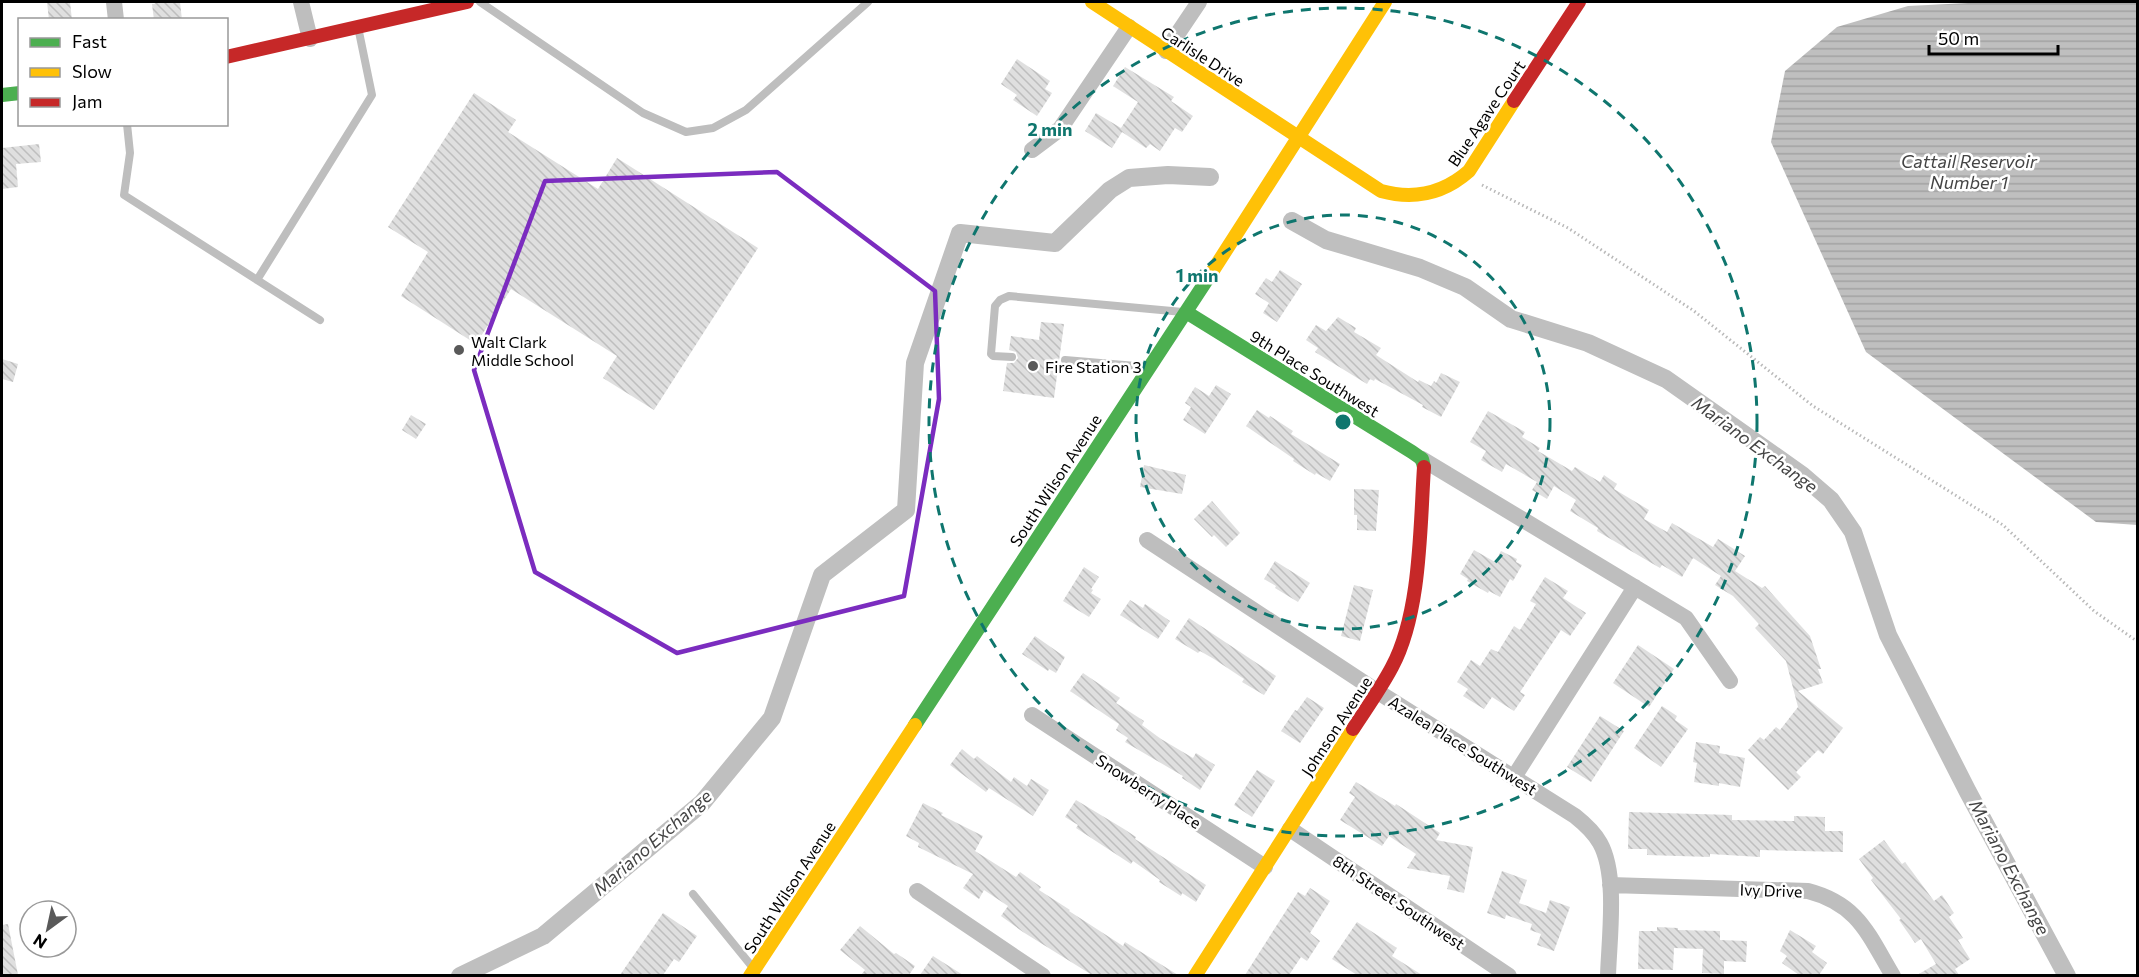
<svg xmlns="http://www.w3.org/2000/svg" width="2139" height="977" font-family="Commissioner,sans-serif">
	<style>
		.water { fill: url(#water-rules) }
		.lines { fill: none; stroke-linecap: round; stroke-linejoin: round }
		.canal { stroke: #bfbfbf; stroke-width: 18 }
		.building { fill: url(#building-back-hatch) }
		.path { stroke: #b9b9b9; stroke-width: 3; stroke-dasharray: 1.5 3; stroke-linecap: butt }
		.lane { stroke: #bebebe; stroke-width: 8 }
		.street { stroke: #bebebe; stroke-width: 16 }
		.fast { stroke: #4caf50; stroke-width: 14 }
		.slow { stroke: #ffc107; stroke-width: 14 }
		.jam { stroke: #c62828; stroke-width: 14 }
		.marked { fill: none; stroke: #7b2cbf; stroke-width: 4.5; stroke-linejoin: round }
		.ring { fill: none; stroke: #0f766e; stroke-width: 3; stroke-dasharray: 10 8 }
		.poi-dot { fill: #595959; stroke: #fff; stroke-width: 2 }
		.labels { text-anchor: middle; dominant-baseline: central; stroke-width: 5; stroke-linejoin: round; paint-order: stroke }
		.street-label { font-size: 16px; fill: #000; stroke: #fff }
		.poi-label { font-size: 16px; fill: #000; stroke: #fff; text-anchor: start }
		.water-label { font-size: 18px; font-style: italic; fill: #444; stroke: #fff }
		.centre { fill: #0f766e; stroke: #fff; stroke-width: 3 }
		.ring-label { font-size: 18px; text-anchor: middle; font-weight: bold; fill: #0f766e; stroke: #fff; stroke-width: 5; stroke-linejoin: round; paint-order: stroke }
	</style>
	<defs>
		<pattern id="water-rules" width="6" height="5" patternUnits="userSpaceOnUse" patternTransform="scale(1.5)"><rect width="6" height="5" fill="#bfbfbf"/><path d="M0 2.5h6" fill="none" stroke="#a2a2a2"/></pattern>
		<pattern id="building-back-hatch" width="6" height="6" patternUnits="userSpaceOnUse" patternTransform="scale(1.5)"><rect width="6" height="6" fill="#dfdfdf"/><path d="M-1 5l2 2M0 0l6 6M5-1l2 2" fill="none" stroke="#bebebe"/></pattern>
	</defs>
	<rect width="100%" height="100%" fill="#fff"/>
	<path class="water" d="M1988,2h149v523l-41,-3 -230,-170 -95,-210 14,-71 52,-44 71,-21z"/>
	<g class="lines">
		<path class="canal" d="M1292,221l34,19 94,28 45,19 46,32 77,24 78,36 136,96 29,25 22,32 35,103 80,157 99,184
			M460,976l83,-40 159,-133 70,-85 50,-143 84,-65 9,-147 45,-130 95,10 55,-53 19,-12 39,-3 42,2"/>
	</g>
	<path class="building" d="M47,2h23l2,18h-23z
		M154,2h26l2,18h-28l-2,-16h3z
		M1017,59l33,22 -5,8 7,4 -15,23 -24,-16 4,-5 -16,-11z
		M1125,67l49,30 -3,4 22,15 -11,16 -7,-4 -15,23 -10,-7 -4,4 -24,-16 -10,16 -27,-17 11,-18 25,15 17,-26 -25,-16z
		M474,93l42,27 -8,12 90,57 19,-31 141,90 -104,162 -51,-32 14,-22 -106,-67 -35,55 -75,-48 27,-44 -40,-25z
		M39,144l2,18 -25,2 2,23 -16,2v-41z
		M1280,270l22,14 -25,38 -14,-9 6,-10 -14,-9 11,-16 6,4z
		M1338,317l18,11 -2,4 27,16 -5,7 42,27 1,-2 12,6 3,-5 2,2 5,-10 19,9 -19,35 -19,-10 1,-2 -48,-26 -1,2 -4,-2 -3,5 -52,-32 3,-4 -12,-8 10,-15 10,6z
		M1041,322l23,2 -10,74 -51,-7 4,-28h7l4,-5 -2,-6 -7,-2 2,-14 28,4z
		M2,359l16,5 -5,18 -11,-3z
		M1216,385l15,9 -26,40 -22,-14 8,-13 -6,-4 10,-16 14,9z
		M1257,410l12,8 1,-2 23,15 -2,3 49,30 -10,17 -14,-8 -1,2 -22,-14 1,-2 -48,-33z
		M1488,411l37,21 -3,5 18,11 -2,3 34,20 3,-4 25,15 4,-7 13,9 -3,5 35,21 -5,9 23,13 5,-9 41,24 5,-8 27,17 -10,15 27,17 3,-2 45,50 11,33h-3l5,14 -25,8 45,37 -20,26 -5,-4 -22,22 5,5 -13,13 -40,-40 12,-13 4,3 12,-13 4,3 18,-23 -12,-46 -31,-33 4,-4 -26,-28 -18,-11 6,-9 -28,-18 -11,19 -20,-12 -2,3 -63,-37 1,-3 -28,-17 6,-11 -22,-14 -7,13 -15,-9 5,-8 -31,-18 -4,8 -21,-12 5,-9 -16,-9z
		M411,415l15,9 -10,15 -14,-9z
		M1144,465l42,10 -4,19 -42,-7z
		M1354,489l25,1 -3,41 -19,-1v-15h-3z
		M1212,501l28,32 -14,14 -12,-12 -2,2 -18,-18z
		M1474,550l21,12 6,-11 16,8 -1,3 6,3 -9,16 -3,-2 -10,18 -11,-6 -1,2 -21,-12 1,-2 -8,-5z
		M1275,561l35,22 -12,19 -23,-14 1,-2 -12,-7z
		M1084,567l15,10 -8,12 2,1 -2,3 10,6 -12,18 -26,-16z
		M1545,577l23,14 -5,7 23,15 -16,23 -9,-6 -41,62 5,3 -11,16 -22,-14 -8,12 -21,-13 5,-7 -11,-7 14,-22 9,6 11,-17 7,3 16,-26 6,4 16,-26 -6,-3z
		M1354,585l19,5 -13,51 -19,-5z
		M1130,600l13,8 2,-4 25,17 -12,18 -38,-24z
		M1189,618l87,58 -12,19 -22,-13 2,-3 -30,-20 -14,-8 -2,2 -23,-14z
		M1035,636l30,21 -9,16 -7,-4 -1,2 -26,-17z
		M1638,645l36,24 -25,38 -36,-24z
		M1083,673l37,25 -4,5 28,18 -2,4 19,14 32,19 3,-5 19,12 -15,25 -18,-12 1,-2 -58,-34 3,-4 -12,-8 3,-6 -49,-33z
		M1307,697l17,11 -24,35 -19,-12 14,-21 2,1z
		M1662,706l15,10 -2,4 13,9 -27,38 -27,-19z
		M1600,716l24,15 -33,51 -24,-15z
		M1696,742l24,4 -1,7 26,5 -5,29 -21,-4v3l-25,-4 3,-19 -4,-1z
		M962,749l12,10 3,-3 34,26 3,-5 13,9 4,-7 18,11 -16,26 -44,-28 -3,4 -36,-27z
		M1257,770l18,11 -23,36 -18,-12z
		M1356,782l39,24 1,-2 44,29 -4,7 37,7 -9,46 -17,-4 3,-13 -43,-8 9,-14 -27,-18 -7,10 -42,-26 15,-23 -6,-4z
		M1076,800l48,29 12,8 -1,2 71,46 -10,17 -14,-9 -1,3 -22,-14 1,-2 -27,-19 -2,3 -55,-36 2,-3 -13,-8z
		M923,803l20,10 -2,2 42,21 -8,15 41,26 4,-5 21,15 -2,3 31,20 -1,1 54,35 2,-4 53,33h-86l-69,-43 -22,-16 7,-10 -24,-16 -5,9 -16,-11 10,-14 -55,-27 1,-4 -13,-7z
		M1629,812l103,3v5l62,1v-5l31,1v14h18v21l-83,-2v7l-50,-3v3l-63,-2v-6h-19z
		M1884,840l18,24 3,-2 29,39 8,-6 12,18 -5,4 14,21 -5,2 12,19 -15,10 4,6h-42l19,-11 -15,-25 -6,4 -16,-23 2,-1 -30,-39 2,-2 -14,-19z
		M1502,871l25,9 -8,23 27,10 4,-13 20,7 -16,44 -17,-6 4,-11 -11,-4 2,-6 -26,-9 -1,4 -18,-6z
		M1310,888l20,13 -20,32 10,8 -13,20 -6,-4 -12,18h-44l53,-83 7,4z
		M663,913l34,23 -18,26 -5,-3 -11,16h-43z
		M1357,922l40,26 -5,8 30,19h-65l-25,-16z
		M8,924l10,51h-16v-50z
		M860,926l34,28 2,-1 19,13 -6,9h-48l4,-5 -25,-20z
		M1657,927l21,1v2l42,1v9l27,1 -1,21 -22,-1v13l-22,-1 1,-24 -29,-1 -1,22 -35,-1 1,-38h18z
		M1790,930l26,16 -4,6 15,11 -8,12h-20l-17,-12 5,-7 -7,-5z
		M933,956l30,19h-43z"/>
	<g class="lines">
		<path class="path" d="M1482,185l86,43 126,83 119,95 190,119 91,86 44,31"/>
		<path class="lane" d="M480,2l163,111 43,19 27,-4 33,-18 122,-108
			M127,124l3,29 -6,42 196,125
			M257,280l115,-185 -14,-68
			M1012,357l-19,-1 -2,-2 4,-48 5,-6 9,-4 174,16
			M1065,360l83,7
			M693,894l61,75"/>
		<path class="street" d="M114,2l2,18
			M301,2l9,37
			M1166,51l33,-49
			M1032,150l28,-21 69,-102
			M1422,459l264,159 44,63
			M1147,540l231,152 197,124c10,8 19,16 25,27 18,32 9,96 8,133
			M1032,715l233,152
			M1514,777l121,-190
			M1290,829l219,147
			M1610,885l198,6c50,13 60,43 85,85
			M917,891l126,85"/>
		<path class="fast" d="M2,95l18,-2
			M1186,312l226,140 10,7 2,8
			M915,725l297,-453"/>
		<path class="slow" d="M1092,2l289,189c33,9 62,3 88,-20l45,-70
			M1212,272l173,-270
			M750,976l165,-251
			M1195,976l158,-247"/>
		<path class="jam" d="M226,57l241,-55
			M1514,101l65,-99
			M1353,729c13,-20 28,-41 39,-62 29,-54 28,-140 32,-200"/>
	</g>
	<path class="marked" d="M777,172l158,119 4,108 -35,197 -227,57 -142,-81 -61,-202 71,-189z"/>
	<g class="ring">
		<circle cx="1343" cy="422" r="207"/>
		<circle cx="1343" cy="422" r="414"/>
	</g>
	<g class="poi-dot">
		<circle cx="459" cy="350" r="6"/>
		<circle cx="1033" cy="366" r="6"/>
	</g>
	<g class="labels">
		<g class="street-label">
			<text transform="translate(1203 56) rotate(33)">Carlisle Drive</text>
			<text transform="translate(1486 113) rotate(-56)">Blue Agave Court</text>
			<text transform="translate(1315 373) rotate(32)">9th Place Southwest</text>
			<text transform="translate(1055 480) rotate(-57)">South Wilson Avenue</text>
			<text transform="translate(1336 726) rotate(-57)">Johnson Avenue</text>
			<text transform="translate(1463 745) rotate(32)">Azalea Place Southwest</text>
			<text transform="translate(1149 791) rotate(33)">Snowberry Place</text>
			<text transform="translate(789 887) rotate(-57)">South Wilson Avenue</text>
			<text transform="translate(1771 890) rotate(2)">Ivy Drive</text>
			<text transform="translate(1399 902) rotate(34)">8th Street Southwest</text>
		</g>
		<g class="poi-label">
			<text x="471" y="341">Walt Clark<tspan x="471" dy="18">Middle School</tspan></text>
			<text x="1045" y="366">Fire Station 3</text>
		</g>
		<g class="water-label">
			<text x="1969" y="161">Cattail Reservoir<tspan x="1969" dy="21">Number 1</tspan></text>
			<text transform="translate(1755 444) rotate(36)">Mariano Exchange</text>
			<text transform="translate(652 842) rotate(-41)">Mariano Exchange</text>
			<text transform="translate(2010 867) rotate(62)">Mariano Exchange</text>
		</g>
	</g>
	<circle cx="1343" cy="422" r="9" class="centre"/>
	<g class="ring-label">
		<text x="1050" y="136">2 min</text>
		<text x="1197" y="282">1 min</text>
	</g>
	<rect width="2139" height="977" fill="none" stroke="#000000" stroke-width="6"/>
	<rect x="18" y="18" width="210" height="108" fill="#ffffff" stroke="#999999" stroke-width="1.5"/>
	<rect x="30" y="38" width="30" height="9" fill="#4caf50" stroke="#999999" stroke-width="1.5"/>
	<text x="72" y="48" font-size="18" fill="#000000">Fast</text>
	<rect x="30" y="68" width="30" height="9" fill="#ffc107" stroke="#999999" stroke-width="1.5"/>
	<text x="72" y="78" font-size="18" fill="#000000">Slow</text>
	<rect x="30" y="98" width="30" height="9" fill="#c62828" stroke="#999999" stroke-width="1.5"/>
	<text x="72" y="108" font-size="18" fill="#000000">Jam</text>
	<g transform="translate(48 929) rotate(213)"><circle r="28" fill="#ffffff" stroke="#999999" stroke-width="1.5"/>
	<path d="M0-4.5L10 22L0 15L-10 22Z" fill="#595959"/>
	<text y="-9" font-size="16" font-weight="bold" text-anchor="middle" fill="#000000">N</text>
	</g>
	<path d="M1929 45v9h129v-9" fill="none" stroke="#000000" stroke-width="3"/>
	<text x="1938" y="45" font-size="18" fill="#000000" stroke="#ffffff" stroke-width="4.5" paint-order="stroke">50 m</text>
</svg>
